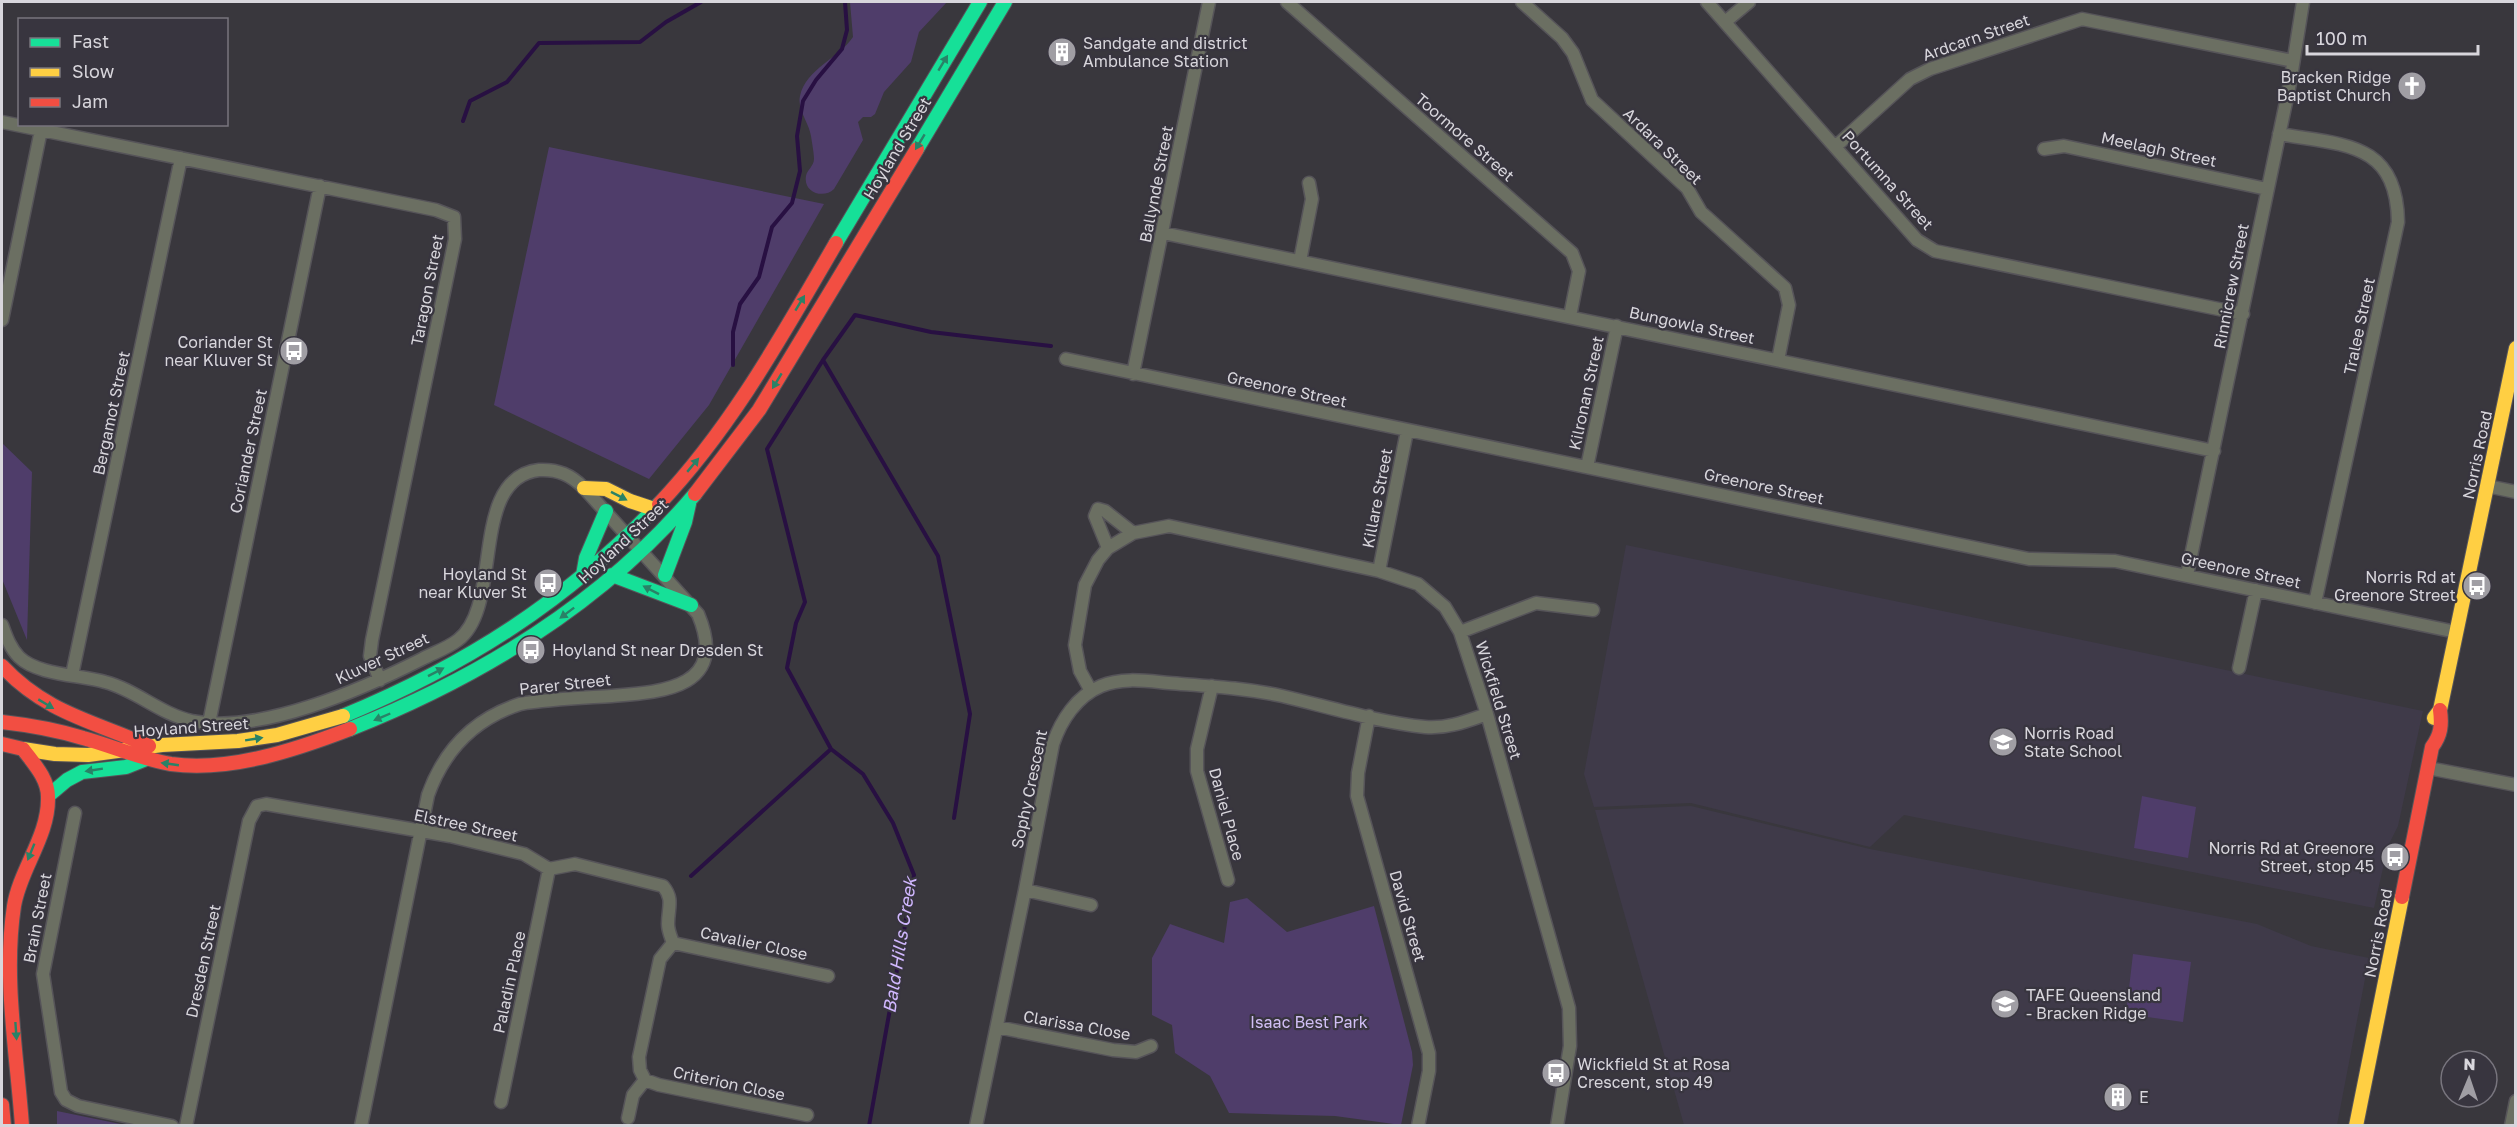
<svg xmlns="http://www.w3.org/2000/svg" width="2517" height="1127" font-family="'Golos Text',sans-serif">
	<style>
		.built { fill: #3f3a49 }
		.green { fill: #4f3d6a }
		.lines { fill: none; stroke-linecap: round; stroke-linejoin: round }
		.stream { stroke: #281042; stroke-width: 4 }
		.street-casing { stroke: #565459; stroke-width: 15 }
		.fast-casing { stroke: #565459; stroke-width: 16 }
		.slow-casing { stroke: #565459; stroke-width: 16 }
		.jam-casing { stroke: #565459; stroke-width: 16 }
		.street { stroke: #6b6f62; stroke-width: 12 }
		.fast { stroke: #16e098; stroke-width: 14 }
		.slow { stroke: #ffcf43; stroke-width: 14 }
		.jam { stroke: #f24e42; stroke-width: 14 }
		.oneway { fill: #298267 }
		.labels { text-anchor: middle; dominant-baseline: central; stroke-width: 4.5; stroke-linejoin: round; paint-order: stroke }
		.street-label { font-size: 16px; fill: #d8d6dc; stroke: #38353f }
		.poi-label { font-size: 16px; fill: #d8d6dc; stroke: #38353f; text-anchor: start }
		.park-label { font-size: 16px; fill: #d1bff5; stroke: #38353f }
		.water-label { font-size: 18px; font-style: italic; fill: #d0b7fe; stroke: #38353f }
	</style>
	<rect width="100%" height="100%" fill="#39373d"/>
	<path class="built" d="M1626,545l797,166 -25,115 -10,20 -14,62 -470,-93 -34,32 -179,-44 -97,4 -10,-33z
		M1691,806l179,43 387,75 54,22 58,12 -32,167h-653l-89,-315z"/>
	<path class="green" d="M850,2h97l-28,30 -8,30 -27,30 -9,22 -4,3h-8l-5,5 5,18 -29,49c-10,10 -31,4 -28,-13 1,-6 8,-10 8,-17 0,-6 -2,-16 -3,-23 -2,-13 -14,-27 -11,-40 6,-27 39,-38 53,-59z
		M549,147l275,57 -115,201 -60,74 -155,-74z
		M2,443l30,29 -5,168 -25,-61z
		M2142,796l54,11 -8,51 -54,-10z
		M1247,898l40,34 87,-26 38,146 1,13 -12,60 -66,-9 -106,-3 -19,-37 -35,-23 -3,-28 -20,-10v-57l18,-34 54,19 6,-41z
		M2133,954l58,8 -8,60 -57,-8z
		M57,1111l68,14h-68z"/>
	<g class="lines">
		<path class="stream" d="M463,121l7,-20 37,-19 32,-39 101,-1 26,-20 35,-20
			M823,360l115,196 32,158 -16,104
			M733,365v-33l7,-28 19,-27 13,-50 20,-24 8,-32 -3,-35 6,-35 13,-21 26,-31 5,-19 -2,-28
			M691,876l140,-127
			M869,1126l45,-251 -21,-52 -30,-49 -32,-25 -44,-81 9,-45 9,-21 -38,-153 56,-89 32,-45 76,17 120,14"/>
		<g class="street-casing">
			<path id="street" d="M1287,2l285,251 7,18 -9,45
				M1522,2l40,36 11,15 19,47 95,88 14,24 84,76 4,17 -11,55
				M1707,2l210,238 18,11 308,63
				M1725,22l24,-20
				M2,122l434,88 18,7 1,22 -83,401 -2,16 10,24
				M2279,134c63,11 118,7 119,88l-83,381
				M1835,147l75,-68 20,-10 152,-50 211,42
				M2044,149l20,-3 203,43
				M1163,233l1051,218
				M1300,261l12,-62 -3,-16
				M2,320l39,-190
				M1066,359l963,200 86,2 341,71
				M1133,374l76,-372
				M1587,467l30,-141
				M2487,486l29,6
				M1108,548l-13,-32 3,-7 7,2 28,22
				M1379,571l28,-140
				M2187,575l103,-492 13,-81
				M2,625c4,11 8,23 17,32 18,18 62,18 86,25 31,8 55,32 87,39 67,14 171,-32 230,-62 11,-6 26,-11 36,-19 46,-34 10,-162 81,-170 19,-1 32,5 45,18l114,126c31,74 -35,78 -86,82 -31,2 -62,3 -92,8 -46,15 -76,46 -92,91l-67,331
				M1460,632l76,-29 57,7
				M2239,668l17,-78
				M72,675l109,-517
				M1212,686l-15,63v22l31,109
				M1091,691l-11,-20 -5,-26 10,-60 13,-25 10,-12 25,-15 36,-7 210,45 39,13 27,23 15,25 27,82 82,294 1,38 -13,80
				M1369,716l-11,57 -1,23 72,257v18l-11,55
				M209,723l111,-537
				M2428,768l88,17
				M75,813l-32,161 18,118 5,8 12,6 94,20
				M1025,890l66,15
				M673,943l155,33
				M997,1027l116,23 23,2 15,-6
				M645,1080l14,5 148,30
				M501,1102l48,-233
				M186,1126l63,-305 8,-15 9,-2 184,32 74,18 25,15 26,-5 88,22c11,13 5,22 5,38 0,7 3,13 5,19l-13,16 -21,98 1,13 5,10 -12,15 -5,23
				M976,1126l49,-236 28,-146c8,-24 24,-48 48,-58 21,-9 46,-5 68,-3 37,3 76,5 113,13 47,11 95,26 143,31 22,2 42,-6 62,-13
				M2511,1126l5,-25"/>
		</g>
		<g class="fast-casing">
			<path id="fast" d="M917,149l88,-147
				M836,243l144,-241
				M583,575l3,-17 20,-47
				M612,575l79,30
				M665,575l20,-53 4,-18
				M343,716c123,-51 224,-115 316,-212
				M350,729c131,-52 253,-126 345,-235
				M48,796l19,-16 15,-8 44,-5 20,-8"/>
		</g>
		<g class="slow-casing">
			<path id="slow" d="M584,488l22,1 24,12 24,8
				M2434,718l6,-8 76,-362
				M23,749l32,5 33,1 74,-10 76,-4 39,-6 66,-19
				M2356,1126l46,-229"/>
		</g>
		<g class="jam-casing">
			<path id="jam" d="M695,494l64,-84 158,-261
				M659,504c73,-77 124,-170 177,-261
				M2,666c44,47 91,55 147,80
				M2,722c27,3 55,8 81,16 29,8 58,21 88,26 59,8 124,-14 179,-35
				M2,744l21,5c10,14 25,29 25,48 1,39 -28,72 -34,109 -11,72 3,148 8,220
				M2402,897l30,-150c9,-12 10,-22 8,-37
				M2,1105l2,21"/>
		</g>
		<use href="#street" class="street"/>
		<use href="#fast" class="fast"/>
		<use href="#slow" class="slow"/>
		<use href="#jam" class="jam"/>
	</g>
	<defs><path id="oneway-solid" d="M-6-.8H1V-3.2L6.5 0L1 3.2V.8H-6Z" transform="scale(1.5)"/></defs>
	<g class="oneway">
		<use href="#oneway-solid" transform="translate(943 63) rotate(-59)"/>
		<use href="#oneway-solid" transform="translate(920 142) rotate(121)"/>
		<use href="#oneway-solid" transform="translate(800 303) rotate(-59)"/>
		<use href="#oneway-solid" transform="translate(777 381) rotate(121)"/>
		<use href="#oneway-solid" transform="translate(693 465) rotate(-50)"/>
		<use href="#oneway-solid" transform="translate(619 496) rotate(27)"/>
		<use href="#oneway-solid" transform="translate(651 590) rotate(-153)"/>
		<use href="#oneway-solid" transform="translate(567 613) rotate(143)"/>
		<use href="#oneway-solid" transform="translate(436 672) rotate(-27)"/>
		<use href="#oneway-solid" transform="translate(46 704) rotate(31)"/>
		<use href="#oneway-solid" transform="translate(382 717) rotate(157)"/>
		<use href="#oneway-solid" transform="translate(254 739) rotate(-9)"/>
		<use href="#oneway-solid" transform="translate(170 764) rotate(-172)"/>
		<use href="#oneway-solid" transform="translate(94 770) rotate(171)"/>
		<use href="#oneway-solid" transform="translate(31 852) rotate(112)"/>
		<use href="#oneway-solid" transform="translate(16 1031) rotate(86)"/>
	</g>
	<defs>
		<g id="building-disc" transform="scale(1.5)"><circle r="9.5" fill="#a09ea4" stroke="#38353f"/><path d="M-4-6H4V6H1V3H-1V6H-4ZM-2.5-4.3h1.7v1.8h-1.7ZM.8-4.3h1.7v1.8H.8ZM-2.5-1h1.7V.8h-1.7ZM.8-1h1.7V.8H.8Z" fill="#fff"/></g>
		<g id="church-disc" transform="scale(1.5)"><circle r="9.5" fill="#a09ea4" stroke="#38353f"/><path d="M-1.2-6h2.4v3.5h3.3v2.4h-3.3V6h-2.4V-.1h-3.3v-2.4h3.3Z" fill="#fff"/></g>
		<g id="bus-disc" transform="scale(1.5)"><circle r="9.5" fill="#a09ea4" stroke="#38353f"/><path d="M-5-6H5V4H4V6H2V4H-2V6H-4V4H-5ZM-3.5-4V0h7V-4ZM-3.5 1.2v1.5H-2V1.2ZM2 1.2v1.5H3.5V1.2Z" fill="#fff"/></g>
		<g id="school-disc" transform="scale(1.5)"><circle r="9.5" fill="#a09ea4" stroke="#38353f"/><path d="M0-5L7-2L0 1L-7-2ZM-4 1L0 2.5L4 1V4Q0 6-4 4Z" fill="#fff"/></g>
		<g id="university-disc" transform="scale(1.5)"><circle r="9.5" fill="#a09ea4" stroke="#38353f"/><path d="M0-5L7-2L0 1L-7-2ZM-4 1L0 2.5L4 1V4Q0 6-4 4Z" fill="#fff"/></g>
	</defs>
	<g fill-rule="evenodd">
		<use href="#building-disc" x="1062" y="52"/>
		<use href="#church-disc" x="2412" y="86"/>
		<use href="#bus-disc" x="294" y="351"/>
		<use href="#bus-disc" x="548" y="583"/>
		<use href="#bus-disc" x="2477" y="586"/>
		<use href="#bus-disc" x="531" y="650"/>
		<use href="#school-disc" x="2003" y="742"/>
		<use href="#bus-disc" x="2395" y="857"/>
		<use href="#university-disc" x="2005" y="1004"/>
		<use href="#bus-disc" x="1556" y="1073"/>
		<use href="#building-disc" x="2118" y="1097"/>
	</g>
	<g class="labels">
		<g class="street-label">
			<text transform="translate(1976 37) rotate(-19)">Ardcarn Street</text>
			<text transform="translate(1465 137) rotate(41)">Toormore Street</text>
			<text transform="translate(1663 146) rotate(44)">Ardara Street</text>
			<text transform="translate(897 148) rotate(-59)">Hoyland Street</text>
			<text transform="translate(2159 149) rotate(12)">Meelagh Street</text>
			<text transform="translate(1888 180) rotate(48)">Portumna Street</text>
			<text transform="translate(1156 184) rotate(-79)">Ballynde Street</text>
			<text transform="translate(2231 286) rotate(-79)">Rinnicrew Street</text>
			<text transform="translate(427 290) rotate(-79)">Taragon Street</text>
			<text transform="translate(1692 325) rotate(12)">Bungowla Street</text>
			<text transform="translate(2359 326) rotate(-78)">Tralee Street</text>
			<text transform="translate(1287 389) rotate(12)">Greenore Street</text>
			<text transform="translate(1586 393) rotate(-78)">Kilronan Street</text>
			<text transform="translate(111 413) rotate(-78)">Bergamot Street</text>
			<text transform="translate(248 451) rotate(-78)">Coriander Street</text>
			<text transform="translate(2477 455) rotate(-78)">Norris Road</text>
			<text transform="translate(1764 486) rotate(12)">Greenore Street</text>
			<text transform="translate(1377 498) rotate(-79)">Killare Street</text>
			<text transform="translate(623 541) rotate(-43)">Hoyland Street</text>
			<text transform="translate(2241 570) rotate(12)">Greenore Street</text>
			<text transform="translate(382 658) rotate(-25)">Kluver Street</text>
			<text transform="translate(565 684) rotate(-6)">Parer Street</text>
			<text transform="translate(1499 700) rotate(73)">Wickfield Street</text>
			<text transform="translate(191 727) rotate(-4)">Hoyland Street</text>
			<text transform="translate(1029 789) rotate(-78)">Sophy Crescent</text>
			<text transform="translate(1227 814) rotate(75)">Daniel Place</text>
			<text transform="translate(466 825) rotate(12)">Elstree Street</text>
			<text transform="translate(1408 916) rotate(74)">David Street</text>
			<text transform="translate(37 918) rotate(-79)">Brain Street</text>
			<text transform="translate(2378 933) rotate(-79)">Norris Road</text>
			<text transform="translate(754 943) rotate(12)">Cavalier Close</text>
			<text transform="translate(203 961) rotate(-78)">Dresden Street</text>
			<text transform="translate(509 982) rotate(-78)">Paladin Place</text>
			<text transform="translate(1077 1025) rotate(10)">Clarissa Close</text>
			<text transform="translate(729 1083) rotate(12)">Criterion Close</text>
		</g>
		<g class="poi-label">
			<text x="1083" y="43">Sandgate and district<tspan x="1083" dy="18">Ambulance Station</tspan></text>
			<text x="2391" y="77" text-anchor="end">Bracken Ridge<tspan x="2391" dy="18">Baptist Church</tspan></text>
			<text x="273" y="342" text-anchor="end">Coriander St<tspan x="273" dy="18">near Kluver St</tspan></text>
			<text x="527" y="574" text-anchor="end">Hoyland St<tspan x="527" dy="18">near Kluver St</tspan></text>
			<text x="2456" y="577" text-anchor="end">Norris Rd at<tspan x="2456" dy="18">Greenore Street</tspan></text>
			<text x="552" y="650">Hoyland St near Dresden St</text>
			<text x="2024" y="733">Norris Road<tspan x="2024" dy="18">State School</tspan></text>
			<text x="2374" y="848" text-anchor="end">Norris Rd at Greenore<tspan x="2374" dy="18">Street, stop 45</tspan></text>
			<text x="2026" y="995">TAFE Queensland<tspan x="2026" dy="18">- Bracken Ridge</tspan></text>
			<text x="1577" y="1064">Wickfield St at Rosa<tspan x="1577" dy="18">Crescent, stop 49</tspan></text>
			<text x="2139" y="1097">E</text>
		</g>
		<g class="park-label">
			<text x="1309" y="1022">Isaac Best Park</text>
		</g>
		<g class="water-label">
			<text transform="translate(899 945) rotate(-81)">Bald Hills Creek</text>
		</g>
	</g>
	<rect width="2517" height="1127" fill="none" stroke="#d8d6dc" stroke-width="6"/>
	<rect x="18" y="18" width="210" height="108" fill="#38353f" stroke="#78757e" stroke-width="1.5"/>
	<rect x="30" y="38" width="30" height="9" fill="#16e098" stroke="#78757e" stroke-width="1.5"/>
	<text x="72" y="48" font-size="18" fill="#d8d6dc">Fast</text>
	<rect x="30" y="68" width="30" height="9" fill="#ffcf43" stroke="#78757e" stroke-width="1.5"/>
	<text x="72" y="78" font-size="18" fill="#d8d6dc">Slow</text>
	<rect x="30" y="98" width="30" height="9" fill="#f24e42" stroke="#78757e" stroke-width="1.5"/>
	<text x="72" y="108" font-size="18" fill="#d8d6dc">Jam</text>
	<g transform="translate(2469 1079) rotate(2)"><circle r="28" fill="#38353f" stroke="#78757e" stroke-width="1.5"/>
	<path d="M0-4.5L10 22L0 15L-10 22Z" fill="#a09ea4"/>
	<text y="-9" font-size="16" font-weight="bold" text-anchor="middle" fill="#d8d6dc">N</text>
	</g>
	<path d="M2307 45v9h171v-9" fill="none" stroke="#d8d6dc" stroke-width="3"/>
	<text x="2316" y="45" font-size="18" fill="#d8d6dc" stroke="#38353f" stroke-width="4.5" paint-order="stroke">100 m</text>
</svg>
